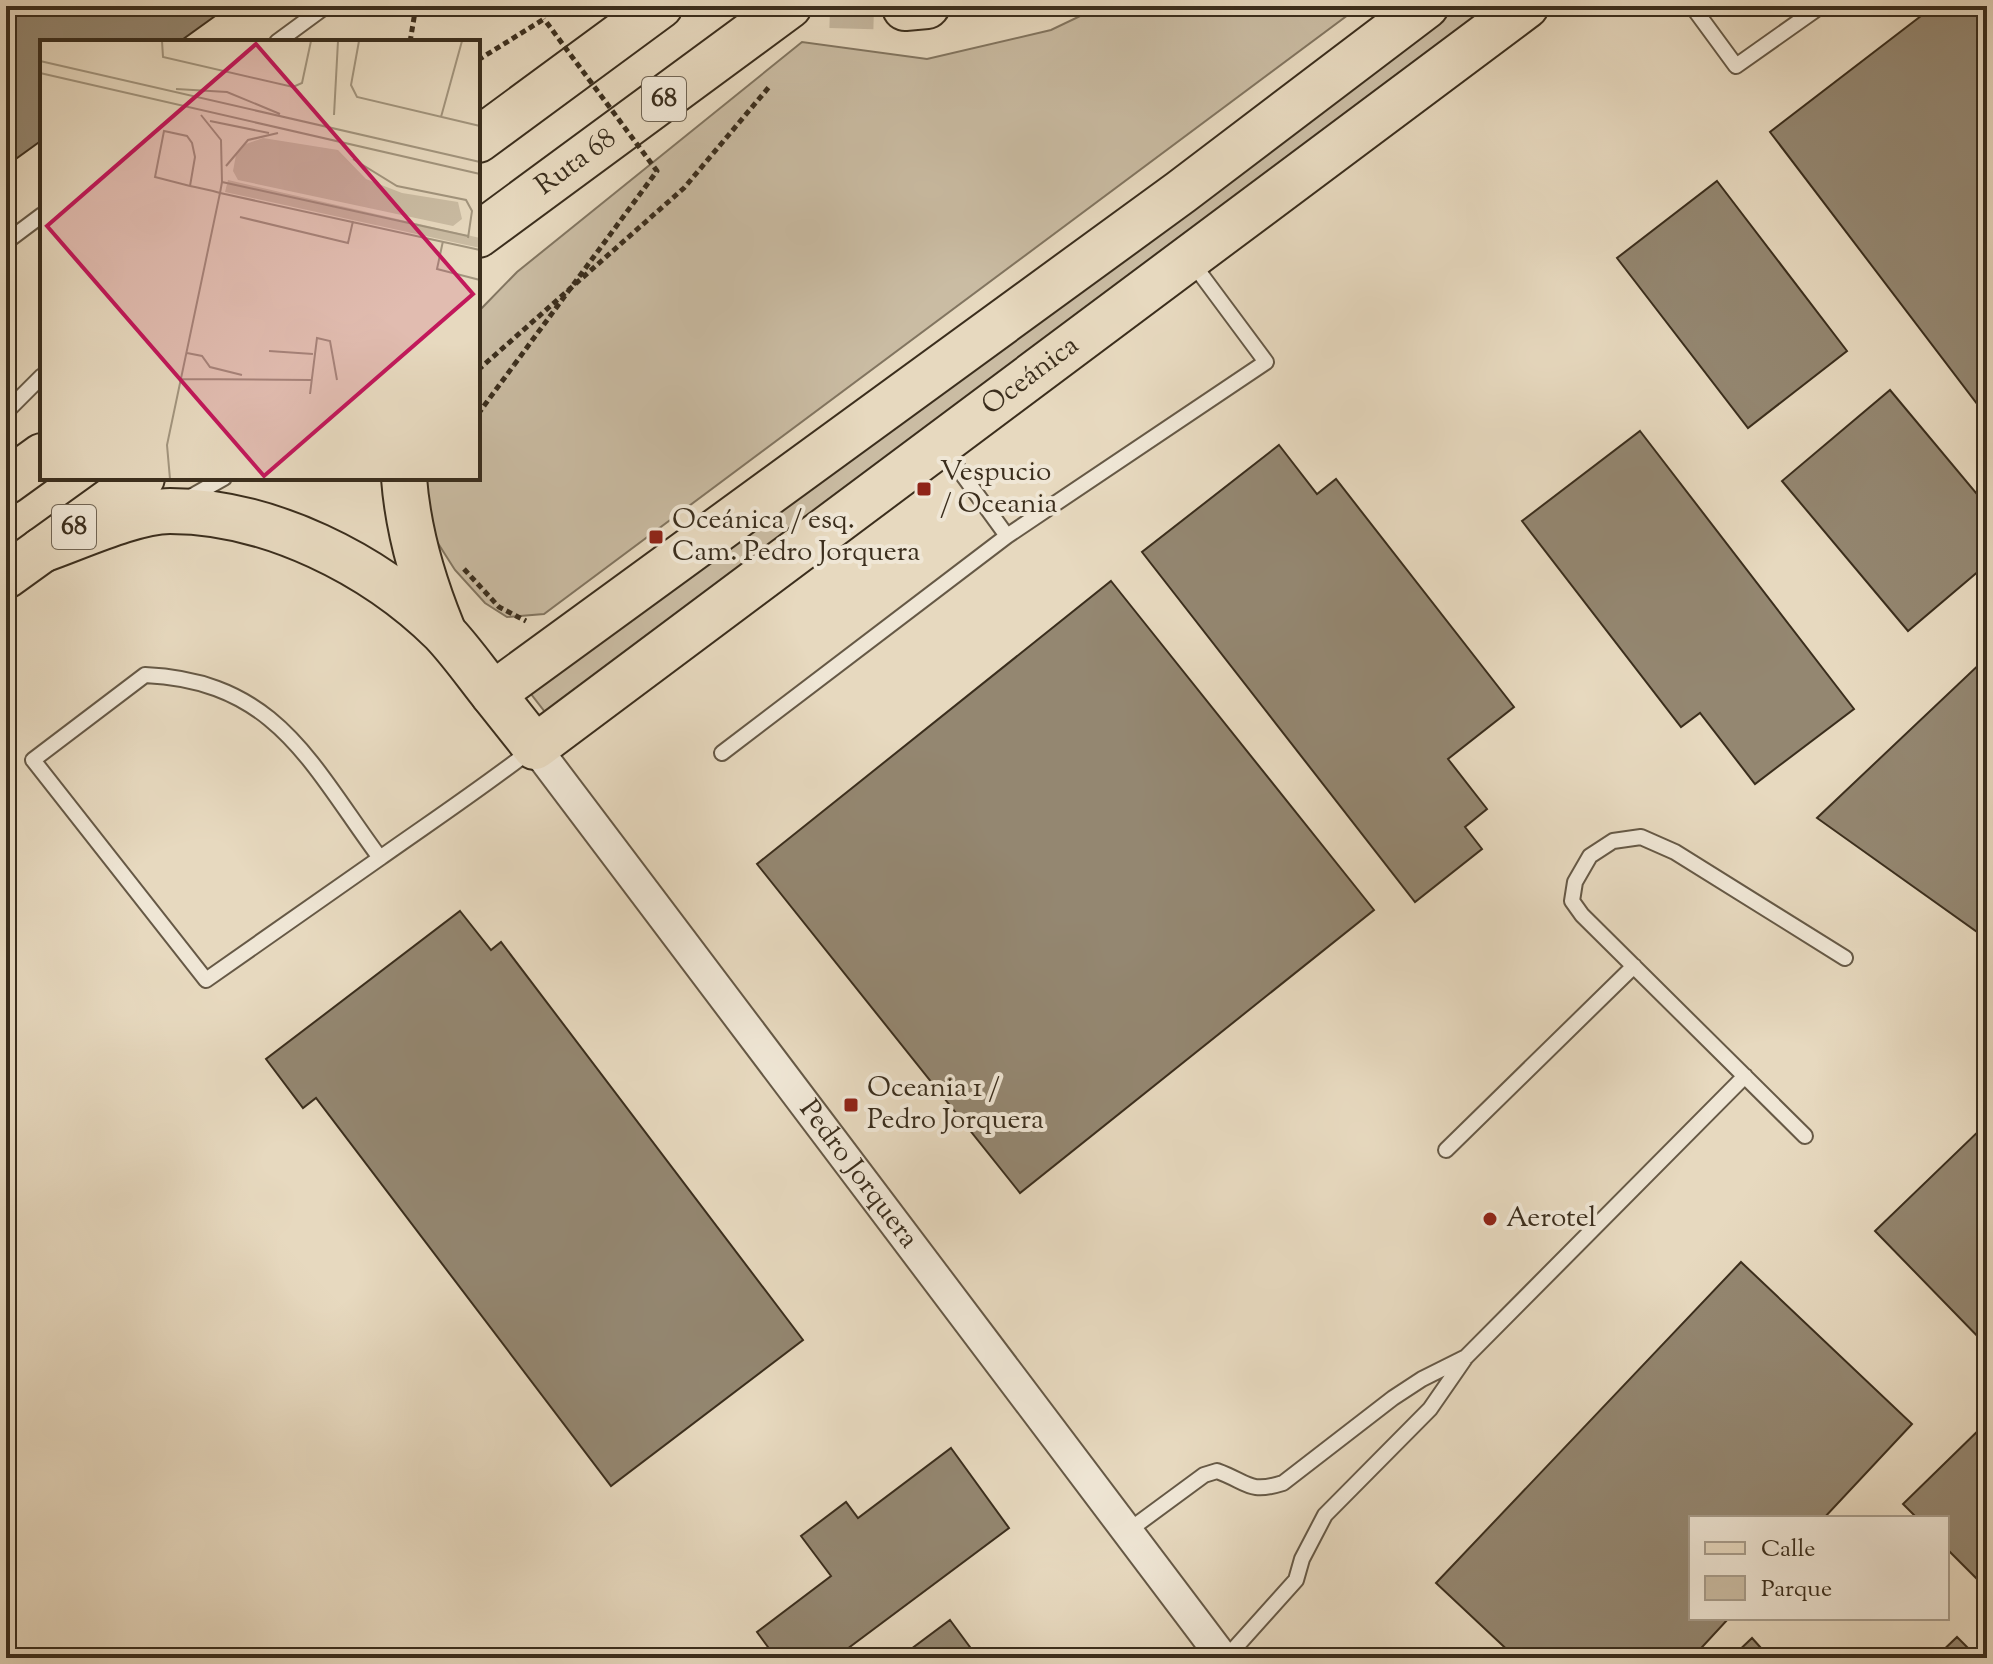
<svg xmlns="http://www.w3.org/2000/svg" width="1993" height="1664" font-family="'Sorts Mill Goudy',serif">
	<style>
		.green { fill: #cabca3; stroke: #827560; stroke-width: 2 }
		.building { fill: #948771; stroke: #3b2e1d; stroke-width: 2 }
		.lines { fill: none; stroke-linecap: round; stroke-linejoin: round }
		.primary-tunnel { stroke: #c5b79f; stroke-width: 44; stroke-dasharray: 44 22; stroke-linecap: butt }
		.service-casing { stroke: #665946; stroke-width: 18 }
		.minor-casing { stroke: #665946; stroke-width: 34 }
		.primary-casing { stroke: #3b2e1d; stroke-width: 48 }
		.motorway-casing { stroke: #3b2e1d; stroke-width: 48 }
		.path { stroke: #3b2e1d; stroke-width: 5; stroke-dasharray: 6 4; stroke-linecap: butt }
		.service { stroke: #efe6d5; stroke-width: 14 }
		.minor { stroke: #efe6d5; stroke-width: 30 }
		.primary { stroke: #e7d9bf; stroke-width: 44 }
		.motorway { stroke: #e7d9bf; stroke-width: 44 }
		.path-bridge { stroke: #3b2e1d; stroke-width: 5; stroke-dasharray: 6 4; stroke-linecap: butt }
		.poi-dot { fill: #8f2418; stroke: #efe6d5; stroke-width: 3 }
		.labels { text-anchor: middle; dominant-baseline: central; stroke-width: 8; stroke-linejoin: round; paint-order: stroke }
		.shield { fill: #efe6d5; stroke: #716554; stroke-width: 2 }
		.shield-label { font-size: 26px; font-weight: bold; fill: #3b2e1d }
		.street-label { font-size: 28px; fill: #3b2e1d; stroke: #efe6d5 }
		.poi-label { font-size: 28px; fill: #3b2e1d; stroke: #efe6d5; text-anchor: start }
		.inset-road { fill: none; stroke: #a2957e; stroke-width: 2 }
		.view { fill: #c2185b; fill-opacity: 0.15; stroke: #c2185b; stroke-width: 4 }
		.inset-edge { fill: none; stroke: #3b2e1d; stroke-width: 4 }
	</style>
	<rect width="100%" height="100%" fill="#e7d9bf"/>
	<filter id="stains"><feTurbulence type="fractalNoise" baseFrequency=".0025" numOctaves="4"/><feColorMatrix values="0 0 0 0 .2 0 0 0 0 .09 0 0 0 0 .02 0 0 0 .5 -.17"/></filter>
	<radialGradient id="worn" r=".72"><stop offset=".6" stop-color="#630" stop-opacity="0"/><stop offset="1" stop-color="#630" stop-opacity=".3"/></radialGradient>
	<path class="green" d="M1101,6h259l-816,608 -37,3 -22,-14 -30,-33 -28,-44 -12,-48h63v-166l39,-40 285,-230 125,17 124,-29z
		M1408,6h108l-964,715 -45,-58z"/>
	<path class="building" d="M6,6h223l-50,36h-137v98l-36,26z
		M1934,6h53v398l-6,5 -211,-277z
		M1717,181l130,170 -99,77 -131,-170z
		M1890,390l97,116v58l-79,67 -126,-150z
		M1640,431l214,278 -99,75 -55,-71 -19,14 -159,-206z
		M1279,445l38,49 19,-15 178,228 -66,52 39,50 -22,18 17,22 -67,53 -273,-350z
		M1111,581l263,329 -354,283 -263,-329z
		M1987,657v282l-170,-121z
		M460,911l31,39 10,-8 302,398 -192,146 -295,-388 -13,10 -37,-49z
		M1987,1123v223l-112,-115z
		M1741,1262l171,162 -88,94h-133v100h38l-37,40h-176l-80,-75z
		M1986,1423l1,1v165l-40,-40v-31h-30l-14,-14z
		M951,1448l58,80 -174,130h-59l-19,-26 74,-56 -30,-40 45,-34 12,16z
		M950,1620l28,38h-79z
		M1957,1637l21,21h-43z
		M1752,1638l18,20h-39z"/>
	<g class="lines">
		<path class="primary-tunnel" d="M830,6l75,2"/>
		<g class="service-casing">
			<path id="service" d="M1692,6l44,60 85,-60
				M277,42l49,-36
				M6,242l36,-27
				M6,412l36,-36
				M944,449l63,87
				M185,500l39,-22
				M722,753l285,-217 259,-174 -75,-101
				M380,858c-70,-95 -104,-177 -235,-183l-112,85 173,220 174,-122c51,-36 102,-70 151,-108
				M1805,1136l-223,-221 -10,-14 3,-19 15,-26 23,-15 28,-4 34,15 170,106
				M1446,1150l188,-184
				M1128,1531l76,-56 13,-4c31,11 31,23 66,12l110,-85 29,-19 44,-22
				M1226,1658l70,-78 6,-21 23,-44 105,-106 36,-52 279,-281"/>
		</g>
		<g class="minor-casing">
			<g id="minor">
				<path id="s1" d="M535,747l688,911"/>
			</g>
		</g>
		<g class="primary-casing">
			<g id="primary">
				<path id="s2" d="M1426,6l-245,186 -688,502 42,53 991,-741"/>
				<path d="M905,8l22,-2"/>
			</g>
		</g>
		<g class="motorway-casing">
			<g id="motorway">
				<path d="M478,140l182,-134"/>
				<path id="s3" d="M478,235l311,-229"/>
				<path d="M404,478c4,53 18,101 38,150"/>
				<path d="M6,482l36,-26"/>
				<path d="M42,550c35,-12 92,-39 128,-39 99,0 204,53 273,121 18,19 34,42 50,62"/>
				<path d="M6,576l136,-98"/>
			</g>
		</g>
		<path class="path" d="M410,42l6,-36
			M478,60l66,-41
			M478,370l206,-182 85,-101
			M478,414l36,-49
			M464,569l35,38 27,14"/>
		<use href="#service" class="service"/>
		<use href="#minor" class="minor"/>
		<use href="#primary" class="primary"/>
		<use href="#motorway" class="motorway"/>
		<path class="path-bridge" d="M514,365l143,-194 -113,-152"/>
	</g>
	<g class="poi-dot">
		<rect x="916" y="481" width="16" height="16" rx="4"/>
		<rect x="648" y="529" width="16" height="16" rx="4"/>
		<rect x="843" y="1097" width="16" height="16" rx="4"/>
		<circle cx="1490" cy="1219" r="8"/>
	</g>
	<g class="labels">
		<g class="shield">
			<rect x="642" y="77" width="44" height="44" rx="6"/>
			<rect x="52" y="505" width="44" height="44" rx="6"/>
		</g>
		<g class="shield-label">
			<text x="664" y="99">68</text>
			<text x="74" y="527">68</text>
		</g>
		<g class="street-label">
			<text stroke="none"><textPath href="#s3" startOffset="122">Ruta 68</textPath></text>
			<text stroke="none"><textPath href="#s2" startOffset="1846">Oceánica</textPath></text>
			<text stroke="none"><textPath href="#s1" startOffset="536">Pedro Jorquera</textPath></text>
		</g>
		<g class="poi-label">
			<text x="940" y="473">Vespucio<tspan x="940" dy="32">/ Oceania</tspan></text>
			<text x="672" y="521">Oceánica / esq.<tspan x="672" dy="32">Cam. Pedro Jorquera</tspan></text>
			<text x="867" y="1089">Oceania 1 /<tspan x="867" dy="32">Pedro Jorquera</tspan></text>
			<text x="1506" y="1219">Aerotel</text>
		</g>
	</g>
	<g transform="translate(40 40)">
		<rect width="440" height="440" fill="#e7d9bf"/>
		<path d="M223,98l75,12 28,29 36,14 56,9 4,17 -9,7 -215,-46 -5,-9 3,-16 10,-11zM188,140l252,58v10l-255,-56z" fill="#cabca3"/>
		<path class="inset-road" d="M122,1l1,16 130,30 9,-4 9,-42M319,1l-8,44 6,12 123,29M0,21l440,101M0,33l440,101M136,49l51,3 53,22M161,75l20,25 1,42M294,75l4,-74M401,77l21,-76M170,81l59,12M313,119l44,27 69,14 6,11 -4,27M186,126l22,-26 30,-7M200,177l108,26 5,-22M428,196l-246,-54 -2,11 260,57M403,201l-6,28 43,11M229,311l44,3M147,313l15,3 8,11 32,8M141,339l130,1M270,354l7,-56 13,3 7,39M130,439l-3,-34 53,-252 -7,-2 -18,-4 -5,-1 -35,-9 9,-46 23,5 5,7 3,14 -5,29"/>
		<path class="view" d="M216,4l217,250 -209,182 -217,-250z"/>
		<rect width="440" height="440" class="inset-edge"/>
	</g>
	<rect width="1993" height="1664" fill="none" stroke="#e7d9bf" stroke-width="32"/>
	<rect x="8" y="8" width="1977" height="1648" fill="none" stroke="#3b2e1d" stroke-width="4"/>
	<rect x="16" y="16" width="1961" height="1632" fill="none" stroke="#3b2e1d" stroke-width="2"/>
	<rect x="1689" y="1516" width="260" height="104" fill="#efe6d5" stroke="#a79c8b" stroke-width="2"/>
	<rect x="1705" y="1542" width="40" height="12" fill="#e7d9bf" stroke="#a79c8b" stroke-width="2"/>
	<text x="1761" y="1556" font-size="24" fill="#3b2e1d">Calle</text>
	<rect x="1705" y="1576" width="40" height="24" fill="#cabca3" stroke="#a79c8b" stroke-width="2"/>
	<text x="1761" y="1596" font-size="24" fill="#3b2e1d">Parque</text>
	<rect width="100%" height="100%" filter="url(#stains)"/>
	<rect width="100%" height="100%" fill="url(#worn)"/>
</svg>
